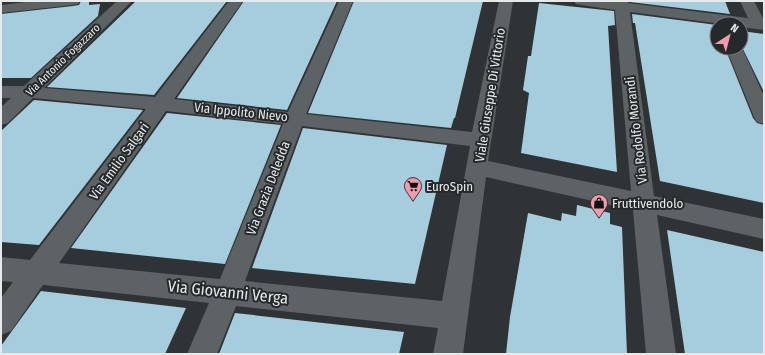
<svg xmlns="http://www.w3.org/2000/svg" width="765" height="355" font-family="'Fira Sans Condensed',sans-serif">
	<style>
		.building { fill: #a5cdde }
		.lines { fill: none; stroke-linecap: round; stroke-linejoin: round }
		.minor { fill: #5d6264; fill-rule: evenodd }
		.labels { text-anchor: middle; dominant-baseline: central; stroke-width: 4; stroke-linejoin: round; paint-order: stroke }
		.far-street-label { font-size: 11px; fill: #e7eaeb; stroke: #25292b }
		.street-label { font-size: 13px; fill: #e7eaeb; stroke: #25292b }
		.poi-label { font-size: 13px; fill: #e7eaeb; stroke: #25292b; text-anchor: start }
		.near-street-label { font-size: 16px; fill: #e7eaeb; stroke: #25292b }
	</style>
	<rect width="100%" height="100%" fill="#2f3335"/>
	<path class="building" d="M81,1h8v4l11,-1 -2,12 -67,62h-30v-64l72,-8 6,-1z
		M136,1h91l-73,94 -107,-8z
		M244,1h93l-50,109 -110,-12z
		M354,1h129l-28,117h-1l-3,10 -143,-15z
		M630,1h95l5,13 -100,-12z
		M539,3l75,8 1,14 -7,1 9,146 -96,-19 8,-60 -6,-3 5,-34h3z
		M632,14l85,11v23h8l28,70 4,5 7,2v78l-104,-22 -25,-158h-2z
		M741,31l23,3v58l-23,-47z
		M34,100l109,10 -104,135 -38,-3v-111z
		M167,113l114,12 -56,139 -154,-16z
		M303,128l144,17 -32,139 -163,-16z
		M577,205l33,8v11l12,3 5,127h-121l4,-37 18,-104 33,8 1,-8 14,3z
		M667,230l97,22v102h-79z
		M41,291l145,17 -21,46h-164v-8z
		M235,313l169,19 -5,22h-180z"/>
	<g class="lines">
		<path class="minor" d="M34,1h46l-2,3 -5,1 -72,8v-8z
			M117,1h15l-88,87 111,9 74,-96h14l-69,98 114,13 51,-111h14l-47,113 166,18 27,-131h14l-25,160 143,30 -16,-181 -34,-5 -5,-1 -2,-3h54v2l120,15 -8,-17h14l10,19v10l-23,-3v-3h-19l-92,-12 24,184 110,23v20l-107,-24 19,139h-30l-13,-144 -147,-33 -23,177h-30l5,-26 -202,-22 -19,48h-30l22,-51 -166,-18 -32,46 -10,4v-37l12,-16 -12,-1v-24l29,3 116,-151 -113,-11 -25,25 -7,2v-18l10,-9h-10v-12h23zM166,111l117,13 -63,155 -161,-16zM302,126l168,20 -28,155 -197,-20z
			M741,46l23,50v28l-7,-2 -3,-5 -28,-69h15z"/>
	</g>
	<defs>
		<g id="supermarket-pin" transform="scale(0.9)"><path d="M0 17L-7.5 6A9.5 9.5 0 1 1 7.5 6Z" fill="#f29aae" stroke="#25292b"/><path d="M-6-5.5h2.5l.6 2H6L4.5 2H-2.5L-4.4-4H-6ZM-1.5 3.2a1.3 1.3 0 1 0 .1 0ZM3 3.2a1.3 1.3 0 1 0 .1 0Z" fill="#111"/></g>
		<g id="shop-pin" transform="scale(0.9)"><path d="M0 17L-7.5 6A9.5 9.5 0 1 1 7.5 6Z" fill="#f29aae" stroke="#25292b"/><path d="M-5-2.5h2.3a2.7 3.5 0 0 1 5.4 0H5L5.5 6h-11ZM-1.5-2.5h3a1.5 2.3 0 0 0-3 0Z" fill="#111"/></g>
	</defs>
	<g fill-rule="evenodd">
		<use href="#supermarket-pin" x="413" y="186"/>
		<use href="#shop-pin" x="599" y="203"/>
	</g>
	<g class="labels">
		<g class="far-street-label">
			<text transform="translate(63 60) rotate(-44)">Via Antonio Fogazzaro</text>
		</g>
		<g class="street-label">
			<text transform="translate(490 95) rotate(-81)">Viale Giuseppe Di Vittorio</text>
			<text transform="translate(241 112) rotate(6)">Via Ippolito Nievo</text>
			<text transform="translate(636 130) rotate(-97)">Via Rodolfo Morandi</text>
			<text transform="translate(119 161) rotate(-54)">Via Emilio Salgari</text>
			<text transform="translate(268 188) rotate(-69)">Via Grazia Deledda</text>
		</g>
		<g class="poi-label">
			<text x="426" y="186">EuroSpin</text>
			<text x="612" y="203">Fruttivendolo</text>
		</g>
		<g class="near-street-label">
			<text transform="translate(228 292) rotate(6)">Via Giovanni Verga</text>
		</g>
	</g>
	<rect width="765" height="355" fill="none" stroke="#e7eaeb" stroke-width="4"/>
	<g transform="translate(729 36) rotate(36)"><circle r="19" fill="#25292b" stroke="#737678"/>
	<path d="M0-3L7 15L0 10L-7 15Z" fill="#f29aae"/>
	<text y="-6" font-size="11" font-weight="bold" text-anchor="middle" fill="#e7eaeb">N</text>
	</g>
</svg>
